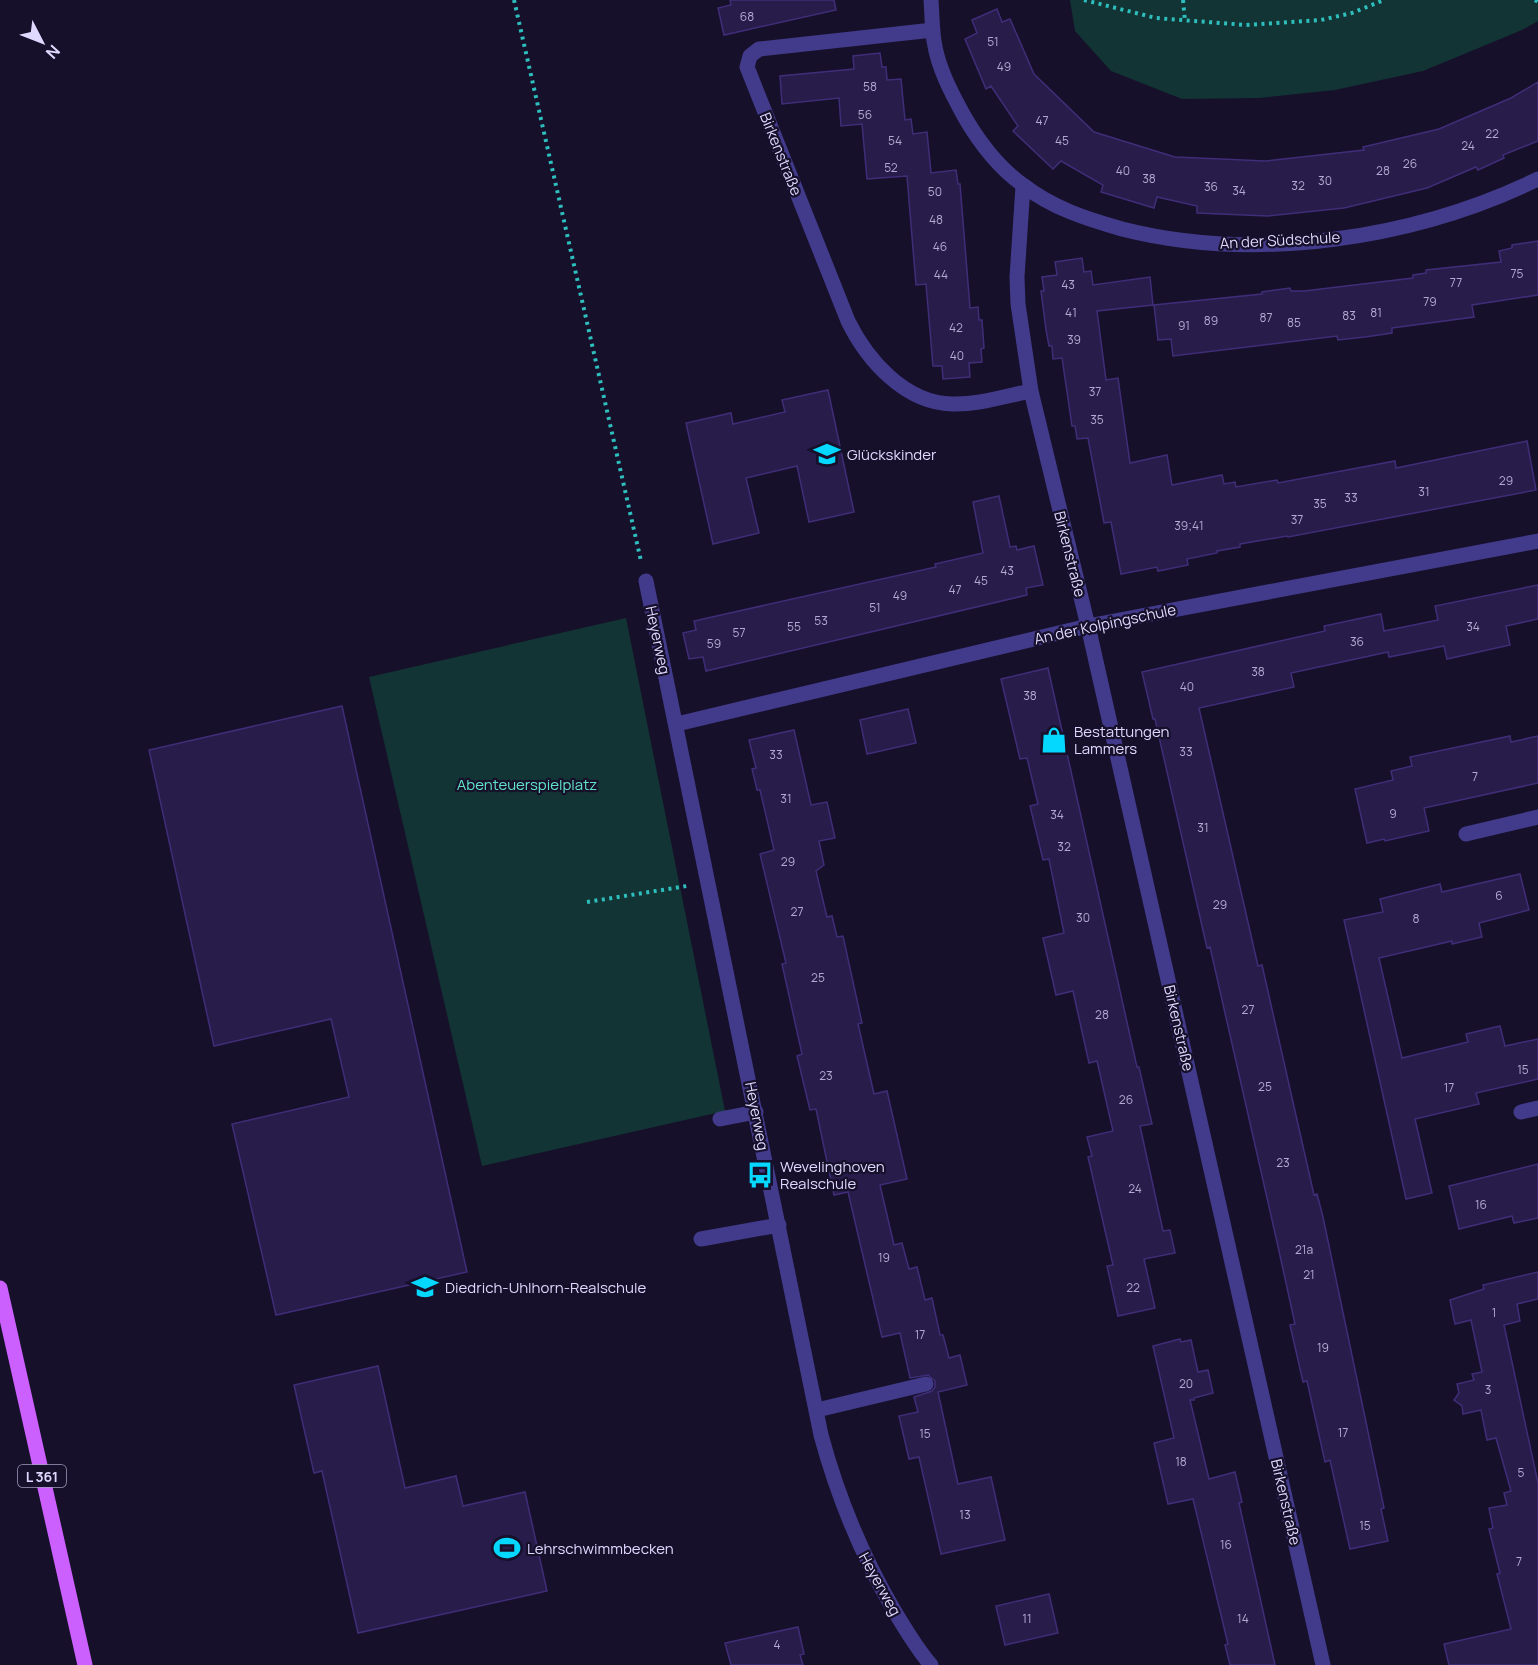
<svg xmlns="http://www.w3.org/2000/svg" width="1538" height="1665" font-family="Manrope,sans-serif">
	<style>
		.green { fill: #133434 }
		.building { fill: #281c4b; stroke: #402d78; stroke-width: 1.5 }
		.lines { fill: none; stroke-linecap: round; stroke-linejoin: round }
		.path { stroke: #2ebebd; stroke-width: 4; stroke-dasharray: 3 4.5; stroke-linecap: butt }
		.service { stroke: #423a8a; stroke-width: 15 }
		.minor { stroke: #423a8a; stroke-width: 15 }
		.primary { stroke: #cc60ff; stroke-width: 15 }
		.labels { text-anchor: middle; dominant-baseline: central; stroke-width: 4.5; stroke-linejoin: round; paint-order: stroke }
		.number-label { font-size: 12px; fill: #b1aad2 }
		.shield { fill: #16102a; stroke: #a39dbf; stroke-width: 1.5 }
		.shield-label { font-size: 14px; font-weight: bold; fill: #dfd9ff }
		.street-label { font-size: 15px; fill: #dfd9ff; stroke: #16102a }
		.poi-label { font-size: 15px; fill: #dfd9ff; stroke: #16102a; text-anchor: start }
		.park-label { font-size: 15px; fill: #61e3c9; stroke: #16102a }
	</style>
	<rect width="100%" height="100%" fill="#16102a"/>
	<path class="green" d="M1070,0h468v21l-16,9 -99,41 -88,19 -76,8 -77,1 -71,-28 -36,-40z
		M626,618l99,493 -243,55 -113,-489z"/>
	<path class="building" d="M730,0h104l2,10 -112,25 -6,-27 13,-3z
		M997,9l5,13 8,-3 24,55 60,58 81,25 91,4 98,-11 -1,-3 76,-18 72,-31 27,-16v59l-35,14 1,3 -26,12 -2,-3 -49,21 -83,20 -76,8 -71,-3v-7l-40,-9 -3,11 -53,-16 2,-7 -42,-24 -8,8 -40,-38 5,-5 -27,-40 -5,3 -21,-50 12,-6 -5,-13z
		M880,53l2,14h4l1,13 14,-1 4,41 6,-1 2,15 14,-2 4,41 25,-3 2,14h2l10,124 8,-1 1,13h3l2,28 -3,1 1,13 -13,1 1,14 -27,2 -1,-13h-9l-7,-82 -10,1 -9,-109 -40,3 -5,-55 -21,2 -2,-28 -57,6 -2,-28 74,-7 -1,-13z
		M1538,241v54l-66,10 2,12 -82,11v5l-27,4 -27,3 -1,-4 -164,20 -2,-17 -13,1 -4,-35 108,-11v-2l28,-4 1,3h13l109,-13v-3l13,-2v-3l75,-8 -2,-11 13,-3v-3z
		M1082,258l2,14 7,-1 2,14 57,-8 3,28 -56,6 9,69 12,-2 12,85 37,-8 5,30 50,-10 2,9 11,-2 1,5 41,-7 1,3 117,-22 1,7 131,-27 9,49 -248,47 -1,-1 -47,8v3l-23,4v2l-30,6 1,6 -30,6 -1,-4 -36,7 -10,-52 -7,1 -16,-85 -11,1 -2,-13h-3l-10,-68 -9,1 -1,-13h-3l-3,-16 -5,-39h3l-2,-14 15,-2 -2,-13z
		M828,390l26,122 -45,10 -12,-56 -51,12 13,55 -46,11 -27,-121 45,-10 2,11 52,-12 -3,-12z
		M999,496l11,51 6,-1 1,4 17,-4 9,39 -17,3 1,7 -321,76 -3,-14 -14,2 -6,-26 13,-3 -2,-9 242,-54 -1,-3 48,-11 -10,-51z
		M1538,585v34l-32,7 4,19 -63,14 -3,-13 -55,11 -1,-5 -97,21 3,14 -95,21 59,258 4,-1 52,230 3,-1 6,23 61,291 -3,1 7,32 -38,8 -20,-89 -5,2 -18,-81 -4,1 -13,-57 5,-1 -18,-82 -67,-295 -3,1 -52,-229h-2l-11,-47 183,-41 -1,-5 57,-12 3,17 54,-11 -3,-14z
		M1048,668l89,399h2l13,57 -12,2 23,105 7,-1 5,23 -31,6 11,49 -37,8 -11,-50 6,-1 -25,-108 4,-1 -5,-19 26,-6 -16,-70 -8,2 -16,-72 -17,4 -13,-57 21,-5 -15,-74 -6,1 -13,-54 8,-2 -11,-46 -7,1 -19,-80z
		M342,706l125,566 -191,43 -44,-191 117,-27 -18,-78 -117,27 -65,-296z
		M908,709l8,34 -49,11 -7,-34z
		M794,730l17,75 16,-3 8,36 -16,3 5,24 -8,6 11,46 5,-1 5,21 6,-1 19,87 -4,1 16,70 13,-3 20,88 -27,6 14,60 8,-2 7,26 8,-2 8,33 7,-2 8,37h3l6,23 11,-3 7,30 -29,7 20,92 33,-7 14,63 -64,14 -22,-97 -10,2 -10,-43 19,-4 -4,-15 18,-6 3,-4v-6l-7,-6 -18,3 -10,-45 -18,4 -34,-145 -14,3 -18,-86 -6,1 -13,-54 5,-2 -20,-90 4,-1 -26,-109 14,-4 -14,-60h-3l-5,-21 4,-1 -7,-28z
		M1510,736l1,6 27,-6v47l-114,25 5,23 -44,10 -1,-2 -17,4 -12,-54 38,-9 -2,-9 21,-5 -2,-9z
		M1520,874l9,36 -50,13 3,14 -30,7v-3l-73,17 23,100 66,-16 -2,-8 34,-8 5,20 33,-7v40l-62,14 3,11 -64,15 17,74 -26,6 -62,-279 39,-8 -3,-13 60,-15 2,8z
		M1538,1164v54l-24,5 -2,-7 -53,13 -10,-43z
		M1538,1272v27l-21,5 3,17 -16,4 34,158v182h-89l-5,-21 67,-15 -14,-55 3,-1 -11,-44 4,-1 -4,-20 18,-3 -3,-12 7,-2 -15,-53 -9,2 -6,-30 -18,4 -1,-8 -8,-6 5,-7 -2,-9 17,-4 -2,-6 10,-2 -11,-52 -16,4 -5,-24 34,-11 -1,-4z
		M1180,1339l1,3 10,-2 7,32 10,-2 5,23 -19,5v2h-4l19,79 26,-7 7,30 -3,1 36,162h-45l-5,-20 3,-1 -35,-145 -25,5 -14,-61 20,-5 -21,-92z
		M378,1366l27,122 51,-12 7,30 62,-14 22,99 -189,42 -36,-162 -8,2 -20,-88z
		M1049,1594l9,39 -53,12 -9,-39z
		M798,1627l6,27 -4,1 3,10h-72l-6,-22z"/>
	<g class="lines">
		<path class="path" d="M514,0l127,561
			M1084,0l72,18 90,7 75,-5 31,-7 32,-13
			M1183,0l2,21
			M1535,0l3,2
			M587,902l100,-16"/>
		<path class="service" d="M720,1119l36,-7
			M701,1239l78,-14
			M817,1410l109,-26"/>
		<path class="minor" d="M931,0c1,14 1,27 3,41 4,27 17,51 30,75 15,26 35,52 59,69 29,23 64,34 99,44 134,34 292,10 416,-50
			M933,30l-174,19 -9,7 -3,11 101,254c19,39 57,82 104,83 26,1 53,-8 79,-13
			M1023,186l-6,91 1,27 13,87 57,235 235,1039
			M646,581l175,854c17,63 41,121 74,177 11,18 22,37 36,53
			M677,724l411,-98 450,-85
			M1466,834l72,-17
			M1521,1112l17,-4"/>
		<path class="primary" d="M0,1288l85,377"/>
	</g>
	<defs>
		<g id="school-bare" transform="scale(2.07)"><path d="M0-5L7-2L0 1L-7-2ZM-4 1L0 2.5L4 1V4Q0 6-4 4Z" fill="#05d8ff" stroke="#16102a" stroke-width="2.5" paint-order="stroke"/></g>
		<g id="shop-bare" transform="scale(2.07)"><path d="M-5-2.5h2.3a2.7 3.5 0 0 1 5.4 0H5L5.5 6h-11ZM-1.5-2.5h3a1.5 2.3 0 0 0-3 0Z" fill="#05d8ff" stroke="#16102a" stroke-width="2.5" paint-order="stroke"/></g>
		<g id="bus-bare" transform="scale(2.07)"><path d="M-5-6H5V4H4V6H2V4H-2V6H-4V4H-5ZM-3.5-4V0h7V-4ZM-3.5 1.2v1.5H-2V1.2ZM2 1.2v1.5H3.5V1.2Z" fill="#05d8ff" stroke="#16102a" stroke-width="2.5" paint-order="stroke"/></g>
		<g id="stadium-bare" transform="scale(2.07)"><path d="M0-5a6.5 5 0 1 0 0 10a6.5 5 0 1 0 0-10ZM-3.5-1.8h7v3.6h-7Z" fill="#05d8ff" stroke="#16102a" stroke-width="2.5" paint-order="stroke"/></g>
	</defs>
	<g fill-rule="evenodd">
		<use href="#school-bare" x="827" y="454"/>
		<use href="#shop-bare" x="1054" y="740"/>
		<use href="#bus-bare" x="760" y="1175"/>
		<use href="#school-bare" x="425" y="1287"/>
		<use href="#stadium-bare" x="507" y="1548"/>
	</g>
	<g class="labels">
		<g class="number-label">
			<text x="747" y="16">68</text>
			<text x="993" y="41">51</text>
			<text x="1004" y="66">49</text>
			<text x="870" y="86">58</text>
			<text x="865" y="114">56</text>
			<text x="1042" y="120">47</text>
			<text x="1492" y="133">22</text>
			<text x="895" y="140">54</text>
			<text x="1062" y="140">45</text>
			<text x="1468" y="145">24</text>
			<text x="1410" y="163">26</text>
			<text x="891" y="167">52</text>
			<text x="1123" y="170">40</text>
			<text x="1383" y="170">28</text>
			<text x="1149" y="178">38</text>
			<text x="1325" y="180">30</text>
			<text x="1298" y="185">32</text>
			<text x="1211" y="186">36</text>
			<text x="1239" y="190">34</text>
			<text x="935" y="191">50</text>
			<text x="936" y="219">48</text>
			<text x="940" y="246">46</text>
			<text x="1517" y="273">75</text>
			<text x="941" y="274">44</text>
			<text x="1456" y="282">77</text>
			<text x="1068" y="284">43</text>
			<text x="1430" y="301">79</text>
			<text x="1071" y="312">41</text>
			<text x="1376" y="312">81</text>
			<text x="1349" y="315">83</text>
			<text x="1266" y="317">87</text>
			<text x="1211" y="320">89</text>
			<text x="1294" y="322">85</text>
			<text x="1184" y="325">91</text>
			<text x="956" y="327">42</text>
			<text x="1074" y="339">39</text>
			<text x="957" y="355">40</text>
			<text x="1095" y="391">37</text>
			<text x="1097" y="419">35</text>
			<text x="1506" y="480">29</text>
			<text x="1424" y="491">31</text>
			<text x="1351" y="497">33</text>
			<text x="1320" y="503">35</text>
			<text x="1297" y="519">37</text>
			<text x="1189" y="525">39;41</text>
			<text x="1007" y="570">43</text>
			<text x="981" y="580">45</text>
			<text x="955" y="589">47</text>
			<text x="900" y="595">49</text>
			<text x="875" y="607">51</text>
			<text x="821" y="620">53</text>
			<text x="794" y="626">55</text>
			<text x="1473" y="626">34</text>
			<text x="739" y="632">57</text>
			<text x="1357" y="641">36</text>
			<text x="714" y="643">59</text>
			<text x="1258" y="671">38</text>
			<text x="1187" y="686">40</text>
			<text x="1030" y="695">38</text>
			<text x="1186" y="751">33</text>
			<text x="776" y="754">33</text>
			<text x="1475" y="776">7</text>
			<text x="786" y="798">31</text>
			<text x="1393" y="813">9</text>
			<text x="1057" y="814">34</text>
			<text x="1203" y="827">31</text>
			<text x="1064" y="846">32</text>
			<text x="788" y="861">29</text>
			<text x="1499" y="895">6</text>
			<text x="1220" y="904">29</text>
			<text x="797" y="911">27</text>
			<text x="1083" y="917">30</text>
			<text x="1416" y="918">8</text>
			<text x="818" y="977">25</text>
			<text x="1248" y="1009">27</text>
			<text x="1102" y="1014">28</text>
			<text x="1523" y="1069">15</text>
			<text x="826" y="1075">23</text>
			<text x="1265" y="1086">25</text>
			<text x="1449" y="1087">17</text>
			<text x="1126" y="1099">26</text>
			<text x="1283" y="1162">23</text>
			<text x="1135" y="1188">24</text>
			<text x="1481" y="1204">16</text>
			<text x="1304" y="1249">21a</text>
			<text x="884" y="1257">19</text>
			<text x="1309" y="1274">21</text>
			<text x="1133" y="1287">22</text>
			<text x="1494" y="1312">1</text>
			<text x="920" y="1334">17</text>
			<text x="1323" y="1347">19</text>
			<text x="1186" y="1383">20</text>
			<text x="1488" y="1389">3</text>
			<text x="1343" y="1432">17</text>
			<text x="925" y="1433">15</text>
			<text x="1181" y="1461">18</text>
			<text x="1521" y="1472">5</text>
			<text x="965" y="1514">13</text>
			<text x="1365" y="1525">15</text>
			<text x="1226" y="1544">16</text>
			<text x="1519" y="1561">7</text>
			<text x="1027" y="1618">11</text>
			<text x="1243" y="1618">14</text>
			<text x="777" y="1644">4</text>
		</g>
		<rect class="shield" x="18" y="1465" width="48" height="22" rx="4.5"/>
		<g class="shield-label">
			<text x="42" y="1476">L 361</text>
		</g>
		<g class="street-label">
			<text transform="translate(781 154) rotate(68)">Birkenstraße</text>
			<text transform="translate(1280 240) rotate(-3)">An der Südschule</text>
			<text transform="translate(1070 554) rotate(76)">Birkenstraße</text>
			<text transform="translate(1105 624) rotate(-12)">An der Kolpingschule</text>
			<text transform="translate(658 640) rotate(78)">Heyerweg</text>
			<text transform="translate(1179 1028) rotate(77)">Birkenstraße</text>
			<text transform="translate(757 1116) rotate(79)">Heyerweg</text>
			<text transform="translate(1286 1502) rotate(77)">Birkenstraße</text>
			<text transform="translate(880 1584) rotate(61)">Heyerweg</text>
		</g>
		<g class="poi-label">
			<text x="847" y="454">Glückskinder</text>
			<text x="1074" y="731">Bestattungen<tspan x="1074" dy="17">Lammers</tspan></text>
			<text x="780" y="1166">Wevelinghoven<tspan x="780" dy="17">Realschule</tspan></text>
			<text x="445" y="1287">Diedrich-Uhlhorn-Realschule</text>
			<text x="527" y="1548">Lehrschwimmbecken</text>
		</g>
		<g class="park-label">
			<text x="527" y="784">Abenteuerspielplatz</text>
		</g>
	</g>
	<g transform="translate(42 42) rotate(132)" stroke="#16102a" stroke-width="4.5" paint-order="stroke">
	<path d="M0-4.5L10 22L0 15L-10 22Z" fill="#dfd9ff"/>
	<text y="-9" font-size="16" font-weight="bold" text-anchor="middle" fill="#dfd9ff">N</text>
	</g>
</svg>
